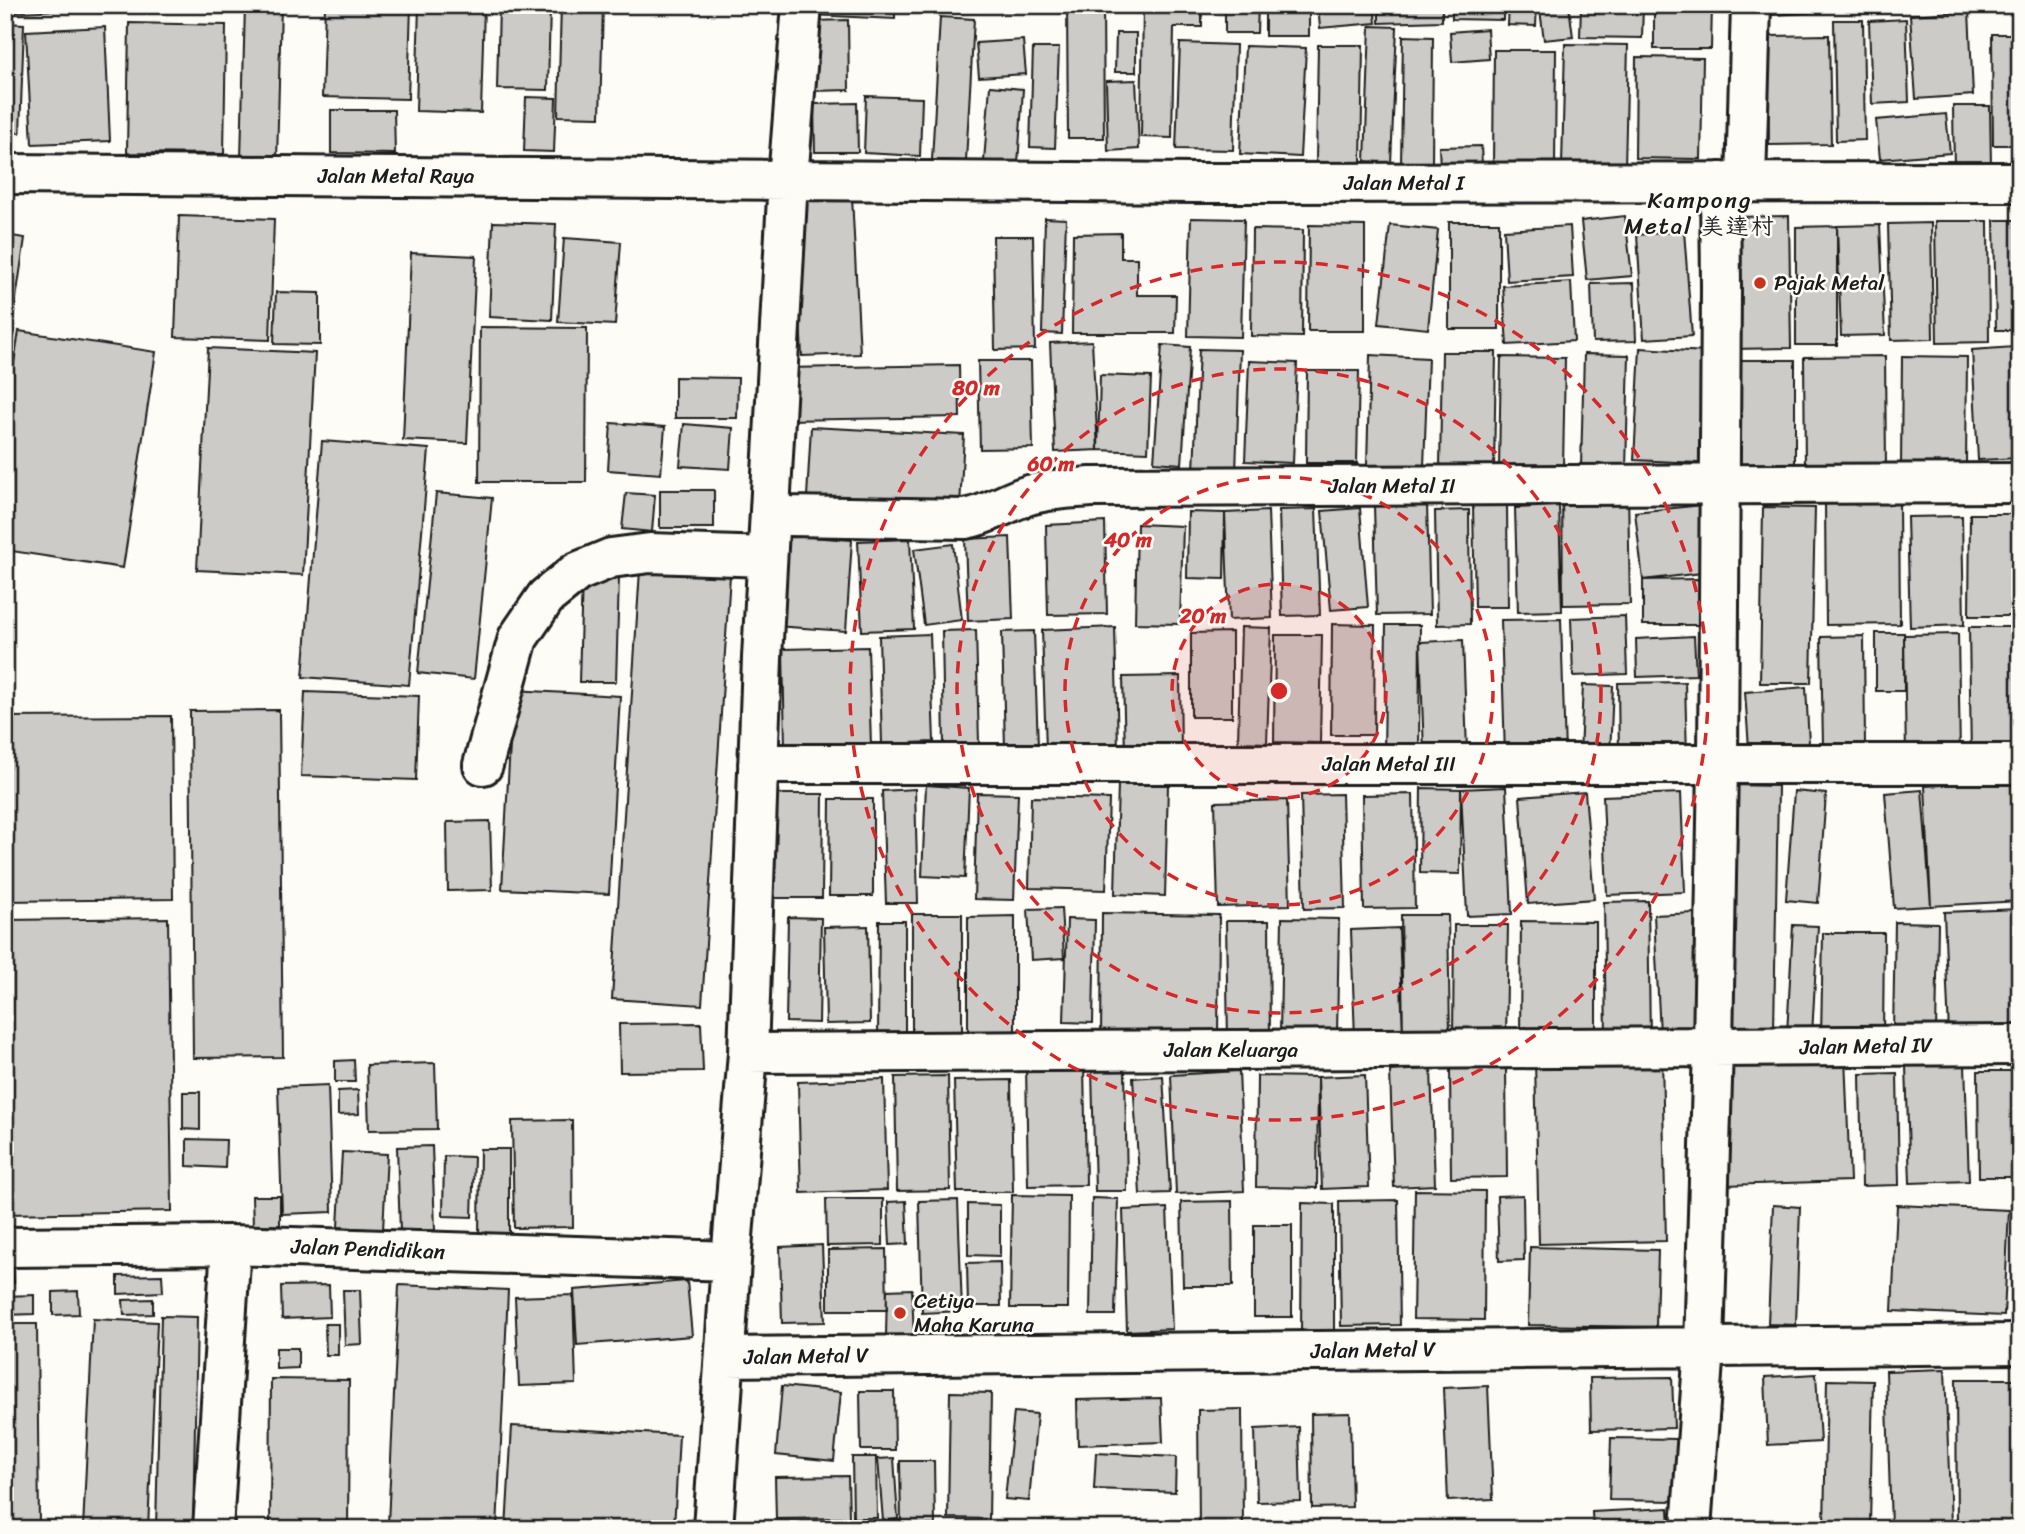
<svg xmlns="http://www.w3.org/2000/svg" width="2025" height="1534" font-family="Sriracha,'LXGW WenKai TC',sans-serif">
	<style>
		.building { fill: #cccbc8; stroke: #1c1c1c; stroke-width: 2 }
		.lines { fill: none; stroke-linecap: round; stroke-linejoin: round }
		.minor-casing { stroke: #1c1c1c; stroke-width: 44 }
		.minor { stroke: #fdfcf7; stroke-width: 38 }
		.ring { fill: none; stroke: #d62828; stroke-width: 3.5; stroke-dasharray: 12 9 }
		.poi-dot { fill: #c8321e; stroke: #fdfcf7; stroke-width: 2.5 }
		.labels { text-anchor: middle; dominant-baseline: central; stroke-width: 5; stroke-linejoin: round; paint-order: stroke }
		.street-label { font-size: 21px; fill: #1c1c1c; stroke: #fdfcf7 }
		.poi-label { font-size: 21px; fill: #1c1c1c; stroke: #fdfcf7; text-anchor: start }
		.neighbourhood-label { font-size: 23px; letter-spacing: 2px; fill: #1c1c1c; stroke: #fdfcf7 }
		.centre { fill: #d62828; stroke: #fdfcf7; stroke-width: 3.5 }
		.ring-label { font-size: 21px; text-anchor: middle; font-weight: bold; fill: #d62828; stroke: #fdfcf7; stroke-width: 5; stroke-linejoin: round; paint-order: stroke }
	</style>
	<rect width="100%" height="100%" fill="#fdfcf7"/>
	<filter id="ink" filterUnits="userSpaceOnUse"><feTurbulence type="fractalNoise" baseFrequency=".0143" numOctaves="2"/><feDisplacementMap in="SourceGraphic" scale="14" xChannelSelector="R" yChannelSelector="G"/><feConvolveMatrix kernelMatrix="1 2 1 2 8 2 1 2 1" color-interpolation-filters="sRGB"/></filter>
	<g filter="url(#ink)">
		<path class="building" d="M9,5h94v2l-94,6z
			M245,5h36l-4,156 -36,-1z
			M325,5h86l-3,94 -86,-2z
			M419,5h65l-3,108 -65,-2z
			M499,5h51l-2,85 -51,-1z
			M561,5h42l-3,112 -42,-1z
			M682,5h69v3h-69z
			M813,5h82v14l-83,-4z
			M919,5h97v6l-97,2z
			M1067,5h36l1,133h-36z
			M1202,5v22h-28l-2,111 -31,-1 2,-131z
			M1225,5h33l-1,28h-32z
			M1265,5h44v31h-44z
			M1318,5h56l2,18 -56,5z
			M1379,5h63v16l-63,2z
			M1452,5h51v15l-51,-1z
			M1509,5h28l-1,21 -28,-1z
			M1581,5h62l-1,33 -62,-1z
			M1654,5h58l-1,44h-57z
			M1772,5h62v6l-61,4z
			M1569,6l4,31 -29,3 -4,-30z
			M1969,11l4,84 -57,4 -6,-84z
			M940,17l34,2 -8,142 -34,-1z
			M1906,19l3,83 -37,2 -3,-83z
			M848,20l1,70 -35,1 -2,-70z
			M1834,20h29l2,120 -29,1z
			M5,23l19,1 -4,109 -15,-1z
			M129,23l97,2 -2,129 -97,-1z
			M1370,26l27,1 -6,136 -26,-2z
			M105,27l5,114 -78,3 -6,-113z
			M1487,29l2,30 -37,3 -2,-30z
			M1116,33h20v39h-21z
			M1992,34h28v111h-27z
			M1829,35l2,109 -62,1 -2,-109z
			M1403,36l30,1 -1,128h-31z
			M1023,40l3,34 -47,3 -3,-34z
			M1180,43l56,2 -3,105 -57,-1z
			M1565,44l63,1 -3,122 -63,-1z
			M1318,45h45l-2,119 -45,-1z
			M1245,46l61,2 -6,109 -60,-3z
			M1033,48h26l-4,100 -25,-1z
			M1494,50h62l-1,117h-62z
			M1636,57l67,1 -2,101 -66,-1z
			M1136,80l3,69 -31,2 -2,-70z
			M990,86l33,3 -5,75 -34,-3z
			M866,96l56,2 -2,58 -56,-3z
			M526,97l30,1 -2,54 -30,-1z
			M857,103l1,49h-43l-1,-48z
			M1953,106h37l1,62 -37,1z
			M331,110h63l1,44 -64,-1z
			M1946,114l4,39 -70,6 -4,-39z
			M1481,146l1,19 -42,2 -1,-20z
			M852,196l8,158 -58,2 -8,-157z
			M179,216l95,3 -4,121 -95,-3z
			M1625,216l7,60 -45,4 -6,-59z
			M1789,216l2,132 -59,1 -2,-132z
			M1045,218l21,1 -4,115 -20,-1z
			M1191,218l53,1 -3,118 -53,-1z
			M1994,220h26v110h-24z
			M1935,221h53l1,121 -52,1z
			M493,222l63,2 -4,96 -63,-3z
			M1449,222h50v107h-50z
			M1931,223l2,116 -42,1 -3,-116z
			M1309,225l56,1v105h-57z
			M1390,225l48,5 -10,99 -49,-5z
			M1880,225l5,110 -44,1 -4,-110z
			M1570,226l3,51 -66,4 -3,-51z
			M1837,226v119h-41v-118z
			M1252,229l51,1 -1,107 -51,-1z
			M1684,231l8,105 -48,3 -7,-104z
			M1121,233v25h16v37h39l-1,38h-103l1,-99z
			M5,235l20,3 -16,109 -4,-1z
			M993,236h40l2,113 -40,1z
			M564,238l57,4 -6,83 -57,-3z
			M411,253l65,3 -9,187 -64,-3z
			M1571,282l3,59 -67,4 -4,-59z
			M1634,283l2,58 -43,1 -2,-58z
			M276,292l44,1v52l-46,-1z
			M480,327l107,1 -1,154h-107z
			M19,331l137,21 -33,216 -118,-18v-130z
			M1092,341l6,109 -43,2 -5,-109z
			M1162,345l28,2 -8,117 -28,-2z
			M2014,347l6,111 -42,2 -6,-110z
			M208,348l107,5 -12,222 -106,-5z
			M1640,348l65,4 -6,111 -65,-3z
			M1199,349l41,1 -4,123 -42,-2z
			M1442,352h54l-2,118 -54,-1z
			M1584,354l45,1 -3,114 -45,-2z
			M1370,355l58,3 -4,109 -57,-2z
			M1885,356l1,111h-81l-1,-110z
			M1902,356l65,1 -1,109h-65z
			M1501,357l64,1 -2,110h-64z
			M1733,360h62v113h-61z
			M978,361h53l2,87 -53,1z
			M1249,361l48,2 -4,100 -48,-2z
			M959,365l1,52 -175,3 -1,-52z
			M1307,371h52l-2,92h-51z
			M1100,375l51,2 -3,75 -50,-2z
			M675,377l63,1 -1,40h-62z
			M611,423l54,4 -4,47 -53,-4z
			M684,424l49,4 -3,41 -50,-3z
			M811,427l153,8 -4,71 -153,-9z
			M322,441l107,8 -20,236 -106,-8z
			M1562,489h66l2,115 -67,1z
			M660,490h54v38h-54z
			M436,493l56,5 -18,181 -56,-6z
			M626,493l29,2 -3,37 -30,-3z
			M1825,502h74l1,122 -74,1z
			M1427,504l3,110 -53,1 -3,-110z
			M1473,505h34l1,102h-33z
			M1703,505l7,67 -67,8 -8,-68z
			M1559,506l3,105 -44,1 -3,-104z
			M1763,507l52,1 -4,175h-51z
			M1360,508l8,99 -37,3 -9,-99z
			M1316,509l4,106 -38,1 -3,-106z
			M1469,510l1,114 -33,1 -2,-114z
			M1268,511l4,107 -43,2 -4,-107z
			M1188,512l37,1 -1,66 -37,-1z
			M1970,514h50v102h-51z
			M1962,516l2,109 -54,2 -3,-110z
			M1105,522l2,92 -59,1 -2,-90z
			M1137,524l46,2 -3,98 -45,-1z
			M782,535l70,5 -6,91 -71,-5z
			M1010,537l3,82 -45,2 -3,-82z
			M910,539l4,90 -52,2 -4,-90z
			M953,544l9,76 -38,5 -10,-76z
			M640,570l90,5 -28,430 -90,-6z
			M582,576l37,1 -3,105h-37z
			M1699,579v46h-56v-45z
			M1625,616l2,58 -54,2 -2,-58z
			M1561,619l4,135 -60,2 -4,-136z
			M1332,624l43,1 -1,110h-43z
			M1386,625h34l-1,129 -35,-1z
			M1115,627l3,122 -72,1 -4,-120z
			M1241,627l30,1 -4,115 -29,-1z
			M1969,627h51v129l-49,1z
			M976,630l3,113 -35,1 -2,-113z
			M1034,631l4,116 -33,1 -3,-116z
			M1232,632v85h-41v-84z
			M1876,633h28v58h-28z
			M930,634l4,108 -52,2 -3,-108z
			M1958,634l2,122 -54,1 -2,-122z
			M1275,635h47l-2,108 -46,-1z
			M1694,636l2,39 -59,2 -1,-38z
			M1864,636l1,109 -42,1 -2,-109z
			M1463,640l4,111 -43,2 -4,-111z
			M868,647l3,99 -86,2 -2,-99z
			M1180,676l1,76h-56l-2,-75z
			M1685,682l2,75 -68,1 -1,-75z
			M1583,685l30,1 -3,69 -30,-1z
			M1806,687l3,57 -60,4 -4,-56z
			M513,690l107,6 -11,198 -107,-5z
			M305,692l114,4 -3,84 -115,-4z
			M279,710l4,347 -90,1 -3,-347z
			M171,716l2,183 -168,2v-184z
			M2020,781v120l-89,5 -6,-120z
			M1118,784l50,1 -3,111 -50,-2z
			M926,785l43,3 -4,90 -43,-2z
			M1730,785l48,1 -4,245 -49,-1z
			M1506,787l6,127 -45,2 -6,-127z
			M1421,788l40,1 -1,85 -40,-1z
			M915,789l3,114h-32l-4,-112z
			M1922,790l9,116 -37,2 -9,-115z
			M1794,791l32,3 -8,109 -32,-3z
			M1585,792l9,107 -66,5 -8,-107z
			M977,793l41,1 -4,106 -40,-1z
			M1681,793l4,99 -78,3 -4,-99z
			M763,794h60l-1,104h-59z
			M1342,794l3,114 -41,1 -3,-114z
			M1413,794l2,114 -51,1 -2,-114z
			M1031,797l78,2 -3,91 -77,-2z
			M830,799h43v97h-44z
			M1287,800l3,105 -72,2 -3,-105z
			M490,821l2,69 -44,1 -1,-69z
			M1648,901l2,136 -44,1 -2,-136z
			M1061,908l3,50 -33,2 -3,-51z
			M2020,909v122l-71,3 -5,-122z
			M1102,913l117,2 -1,126 -117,-1z
			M1694,913l6,119 -40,2 -6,-119z
			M912,914h50v119h-50z
			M1401,915h47l2,120 -47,1z
			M1015,916v117l-47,-1v-115z
			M788,917l33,1 -2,105 -33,-1z
			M168,918l4,293 -167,3v-294z
			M1282,918l57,1 -2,117 -57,-1z
			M1067,919l28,1 -2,103 -29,-1z
			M879,921h26v116h-27z
			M1226,921h43l1,119 -42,1z
			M1521,921l75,1v116h-76z
			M1895,922l43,1 -2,111 -43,-1z
			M1454,925h54l-2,114 -53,-1z
			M1793,925l25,1 -6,109 -25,-1z
			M868,926l2,97 -44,1 -2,-97z
			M1399,928l4,108 -48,2 -4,-108z
			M1823,933h61l-1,105h-62z
			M701,1023l2,48 -83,1 -1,-48z
			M1845,1056l5,125 -125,4 -5,-125z
			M1662,1057l4,184 -127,3 -4,-184z
			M354,1060l1,22h-20v-21z
			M435,1063l2,66 -68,1 -2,-65z
			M1084,1063l2,122 -58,1 -2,-122z
			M1965,1064l4,117 -59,2 -4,-117z
			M1506,1066l1,111 -56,1 -1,-111z
			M1431,1069l4,116 -41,2 -4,-116z
			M1092,1070h33l2,121h-32z
			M1239,1071l5,120 -68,3 -5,-119z
			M1978,1071h39l1,106h-39z
			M1897,1073l2,112 -37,1 -2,-112z
			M1365,1075l4,112 -47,2 -4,-112z
			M948,1076l2,114 -53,1 -2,-114z
			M1163,1076l7,117 -30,1 -7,-116z
			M1257,1076l61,1 -1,111 -61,-1z
			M884,1079l3,111 -86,3 -3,-111z
			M1011,1080l2,112h-56l-3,-111z
			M328,1085l4,127 -50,2 -4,-127z
			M358,1090l1,24 -21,1v-24z
			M183,1092h17v38l-17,-1z
			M572,1120l1,107 -59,1 -2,-107z
			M187,1139l39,1 -1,28 -38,-2z
			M432,1146l3,84 -35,1 -3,-84z
			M480,1149h29v89h-30z
			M342,1152l45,2 -4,76 -45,-3z
			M444,1156l30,1 -2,60 -29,-1z
			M1415,1190l70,1 -1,129 -71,-1z
			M1012,1195l57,1 -1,112h-58z
			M1523,1195l1,65 -25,1 -2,-65z
			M252,1196h28v29l-27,1z
			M1092,1198l26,1 -3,116h-25z
			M826,1199h57v46l-56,1z
			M958,1200l4,111 -40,2 -3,-112z
			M1398,1200l2,125 -59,1 -2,-125z
			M906,1201l2,43 -18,1 -2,-43z
			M1232,1201l1,85h-50l-2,-84z
			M1302,1203l32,1v128h-33z
			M968,1204l32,1v51l-32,-1z
			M1773,1205l27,2 -4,118 -28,-1z
			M1897,1205l112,5 -5,106 -112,-5z
			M1167,1208l5,121 -45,2 -4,-121z
			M1254,1225h38v92h-38z
			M822,1245l3,77 -43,1 -2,-76z
			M1530,1247l128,3 -2,77 -128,-2z
			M886,1249l1,61h-59v-60z
			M1000,1262l1,44h-33l-1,-43z
			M13,1264l1,19 -9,1v-19z
			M162,1275l1,17 -45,2v-18z
			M687,1281l5,55 -115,9 -3,-55z
			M329,1285l1,32 -48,2 -1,-33z
			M399,1285l109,5 -11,239 -109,-5z
			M912,1289l2,50 -28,-3 1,-46z
			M343,1290h17l2,54 -17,1z
			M78,1291l1,23 -26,1v-23z
			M34,1295v19l-29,1v-19z
			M573,1295l3,89 -57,2 -4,-89z
			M153,1299v15l-29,1 -1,-15z
			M161,1316l36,1 -4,212h-37z
			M93,1319l64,3 -9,207h-65z
			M5,1324h32l2,203h-34z
			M325,1324h13v31h-12z
			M276,1348h22v20l-22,1z
			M1945,1369l6,156 -60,2 -5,-156z
			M1816,1374l4,68 -52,3 -3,-68z
			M1672,1377l2,51 -83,2 -1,-52z
			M271,1379l78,1 -1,149h-78z
			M1956,1379h60l2,150h-61z
			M1827,1380l46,1 -3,145h-46z
			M782,1386l59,6 -7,69 -58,-6z
			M1488,1386l5,113 -45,2 -5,-113z
			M860,1391h34l1,59h-34z
			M950,1392l41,1 -2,126 -41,-1z
			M1161,1398l2,44 -85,3 -1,-45z
			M1242,1409l1,118h-44l-1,-117z
			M1014,1412l23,2 -8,87 -24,-2z
			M1350,1413l2,94 -40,1 -1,-94z
			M512,1426l167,9 -5,94h-168z
			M1299,1427l2,74 -44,1 -2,-73z
			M1611,1438l66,1 -1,62 -67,-1z
			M1096,1453l80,4 -1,35 -81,-3z
			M852,1457h24l1,61h-24z
			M894,1458l4,61 -15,2 -5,-62z
			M900,1461h34l1,64 -34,1z
			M848,1476l1,42 -73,1 -1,-42z
			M1669,1508l1,21h-77l-1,-17z"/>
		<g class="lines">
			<g class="minor-casing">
				<path id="minor" d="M5,174l1191,9 824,-1
					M1746,182l5,-177
					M770,513l19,3 176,3c23,-4 40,-16 61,-23 21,-7 43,-7 65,-9l929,-4
					M758,764h1262
					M483,765l35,-127 28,-41 31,-25 34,-14 39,-5 117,4
					M748,1053l1272,-8
					M5,1247l226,-2 500,16
					M726,1357l1294,-13
					M213,1529l18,-284
					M713,1529l18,-268 17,-208 14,-395 26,-479 14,-174
					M1691,1529l13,-182 9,-300 5,-283 3,-477 -1,-105"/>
			</g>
			<use href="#minor" class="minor"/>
		</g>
	</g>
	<circle cx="1279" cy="691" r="107" fill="#d62828" fill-opacity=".12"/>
	<g class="ring">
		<circle cx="1279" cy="691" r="107"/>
		<circle cx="1279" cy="691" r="214"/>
		<circle cx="1279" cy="691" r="322"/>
		<circle cx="1279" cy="691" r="429"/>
	</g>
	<g class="poi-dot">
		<circle cx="1760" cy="283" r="7"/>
		<circle cx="900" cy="1313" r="7"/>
	</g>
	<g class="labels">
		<g class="street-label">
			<text x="396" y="176">Jalan Metal Raya</text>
			<text x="1404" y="183">Jalan Metal I</text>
			<text x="1392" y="486">Jalan Metal II</text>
			<text x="1389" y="764">Jalan Metal III</text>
			<text transform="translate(1866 1046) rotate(-1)">Jalan Metal IV</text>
			<text x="1231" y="1050">Jalan Keluarga</text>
			<text transform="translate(368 1249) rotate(2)">Jalan Pendidikan</text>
			<text transform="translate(1373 1350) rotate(-1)">Jalan Metal V</text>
			<text transform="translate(806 1356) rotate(-1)">Jalan Metal V</text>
		</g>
		<g class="poi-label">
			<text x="1774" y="283">Pajak Metal</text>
			<text x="914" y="1301">Cetiya<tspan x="914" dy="24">Maha Karuna</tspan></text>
		</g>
		<g class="neighbourhood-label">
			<text x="1700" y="200">Kampong<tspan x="1700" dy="26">Metal 美達村</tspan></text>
		</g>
	</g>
	<circle cx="1279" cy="691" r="10" class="centre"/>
	<g class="ring-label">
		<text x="976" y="395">80 m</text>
		<text x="1051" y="471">60 m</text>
		<text x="1128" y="547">40 m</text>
		<text x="1203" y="623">20 m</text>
	</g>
	<rect width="2025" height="1534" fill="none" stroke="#fdfcf7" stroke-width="28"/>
	<rect x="14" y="14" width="1997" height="1506" fill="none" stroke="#1c1c1c" stroke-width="2.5" filter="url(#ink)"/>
</svg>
